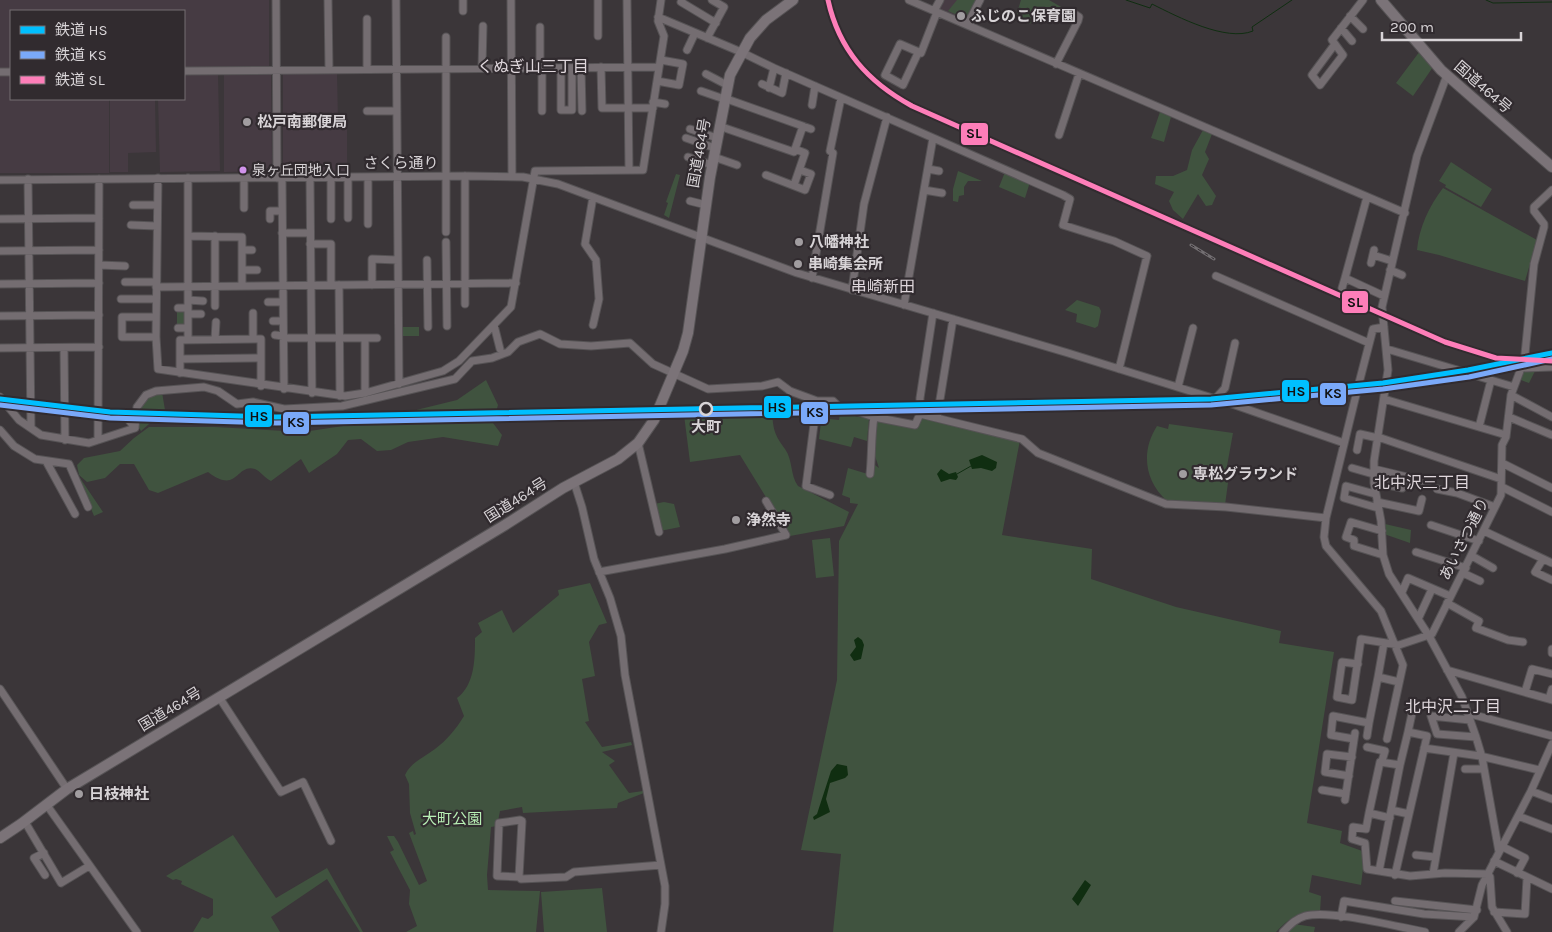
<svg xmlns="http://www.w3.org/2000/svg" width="1552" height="932" font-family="Karla,'Noto Sans JP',sans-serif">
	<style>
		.built { fill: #463b43 }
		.green { fill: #40533f }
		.water { fill: #102e11 }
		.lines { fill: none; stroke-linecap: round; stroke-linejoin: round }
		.stream { stroke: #102e11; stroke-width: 1 }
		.minor-casing { stroke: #565355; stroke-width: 9 }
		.highway-casing { stroke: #565355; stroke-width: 12 }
		.minor { stroke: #746d71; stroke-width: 7 }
		.highway { stroke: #7b7378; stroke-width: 10 }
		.rail-casing { stroke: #736f72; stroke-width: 3 }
		.rail { stroke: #312b2f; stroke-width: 1; stroke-dasharray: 4; stroke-linecap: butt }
		.rail-1-casing { stroke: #312b2f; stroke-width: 9 }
		.rail-2-casing { stroke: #312b2f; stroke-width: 9 }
		.rail-3-casing { stroke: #312b2f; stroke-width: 9 }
		.rail-1 { stroke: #00bfff; stroke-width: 5 }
		.rail-2 { stroke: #7aa9f9; stroke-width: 5 }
		.rail-3 { stroke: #fe7eb9; stroke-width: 5 }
		.poi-dot { fill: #a19da0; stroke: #312b2f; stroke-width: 2 }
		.bus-dot { fill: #d193ec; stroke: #312b2f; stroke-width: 2 }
		.stop-dot { fill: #312b2f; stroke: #d8d4d7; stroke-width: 2.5 }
		.labels { text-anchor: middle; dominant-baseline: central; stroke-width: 4.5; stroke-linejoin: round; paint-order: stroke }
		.bus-label { font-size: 14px; fill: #d8d4d7; stroke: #312b2f; text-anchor: start }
		.poi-label { font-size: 15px; font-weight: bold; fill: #d8d4d7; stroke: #312b2f; text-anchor: start }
		.street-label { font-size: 15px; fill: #d8d4d7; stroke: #312b2f }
		.stop-label { font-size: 15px; font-weight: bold; fill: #d8d4d7; stroke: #312b2f }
		.park-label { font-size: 15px; fill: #b8efb5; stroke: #312b2f }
		.neighbourhood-label { font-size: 16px; fill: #dfd7dc; stroke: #312b2f }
		.line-badge { stroke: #312b2f; stroke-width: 2 }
		.pale-badge-label { font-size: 14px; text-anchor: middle; font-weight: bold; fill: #111 }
	</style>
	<rect width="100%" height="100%" fill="#3b3639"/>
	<path class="built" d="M0,0h269v68l-85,1v-58h-173v59h-11z
		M941,0h38l-13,23 -30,-13z
		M271,72l1,91 -7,8 -41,1v-99z
		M283,72l54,1 1,47 9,1v50l-62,1 -2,-3z
		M11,73v26h98v74h-109v-99z
		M184,74h34l2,97 -60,1 -2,-73h26z
		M110,99h45l1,53 -28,1v19h-18z"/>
	<path class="green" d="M957,0h21l-12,19 -18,-8z
		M1021,0h28l21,12 -6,3 -15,-6 -5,4 7,2v4l-24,5 -12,-5z
		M1420,51l13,16 -20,29 -17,-13z
		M1160,112l11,5 -7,25 -13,-4z
		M1203,130l9,4 -7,18 4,7 -7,16 14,21 -4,9 -6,1 -8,-12 -15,25 -10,-9 -4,-9 5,-9 -19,-8 1,-8h17l14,-6 5,-20z
		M1451,162l41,27 -11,18 -36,-20 1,-2 -7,-4z
		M958,171l24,10h-14l-4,6v8l-5,1 -1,6 -5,-1v-12z
		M1005,172l25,10 -5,16 -26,-11z
		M676,174l4,1 -11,43 -5,-3 4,-12 -2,-1z
		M1443,188l94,52 -12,41 -86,-26 -22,-5c2,-22 12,-44 26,-62z
		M1077,300l22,7 2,4 -3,15 -3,2 -19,-6 1,-8 -12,-4z
		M177,310h9v16l-9,1z
		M400,327h19v9h-19z
		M1536,369l-7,14 -8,-3 2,-9z
		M486,380l12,25 -5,18 9,12 -4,11 -55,-9 -35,5 -17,8 -14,1 -16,-12 -13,1 -11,14 -28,19 -8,-14 -30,22c-6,-3 -11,-10 -16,-12 -19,-6 -17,26 -47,3l-50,21 -9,-3 -15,-26h-14l-15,14 -18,4 -8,-7 -2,-10 7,-7 36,-7 14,-13 15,-11h66l88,5 60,-9 94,-23z
		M162,392l3,18 -24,21 -4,-7c3,-21 4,-26 25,-32z
		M756,410h16c1,19 2,24 13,39 8,11 5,26 13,37l51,26 -5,14 -54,10 -50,-81 -50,7 -6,-47h43v-2h26z
		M840,413l29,6 -2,22 -13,-4 -3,10 -32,-8 2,-17 7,1 1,-4 10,1z
		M921,418l99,22 -18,95 90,14 -1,30 85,28 105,24 -2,12 55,9 -27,171 35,8 -2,12 25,9 -4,33 -49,-10 -3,17 12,4 -1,16c-19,-2 -31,6 -44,20h-443l8,-78 -40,-4 36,-170 2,-139 19,-37 -8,-1v-5l-8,-3 6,-27 23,7 4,-10 4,3 -6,-18 3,-31 40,10z
		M326,419l1,5c-22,1 -34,6 -56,-1l-1,-3z
		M1169,424l64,9 -6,33 3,2 -5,37 -58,-4c-23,-21 -26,-50 -10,-75l11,3z
		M80,478l23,34 -9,4 -15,-37z
		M664,502l10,2 6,23 -20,4 -6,-27z
		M1385,524l26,6 -1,13 -26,-9z
		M830,538l4,38 -18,2 -4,-38z
		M590,583l17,40 -8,2 -10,17 6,34 -13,3 7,42 -4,1 17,25 29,-5 1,3 -30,7 13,9 -6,4 20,28 14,-2 1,2 -26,10 -1,5 -94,5 -1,-6 -22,4 -3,15 -6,1 -4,48 1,15 52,1 -4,41h-130l11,-6 -8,-22 1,-14 -20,-38 4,-2 -7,-14h7l4,6 21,43 8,-4 -18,-48 4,-2 1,4 2,-1 -6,-21 -1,-29 -4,-9c6,-13 18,-17 30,-26 12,-9 21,-20 29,-33l-7,-18c18,-13 18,-40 18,-60l7,-6 -4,-9 24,-13 11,23 46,-38 -1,-5z
		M233,835l43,63 51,-30 36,64h-3l-33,-53 -56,38 9,15h-87l9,-15 6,2 5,-4v-16l-32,-15 1,-3 -6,-2 -3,1 -7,-4z
		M602,888l5,44h-63l-3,-40z
		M1293,924l22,3 -1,5h-28z"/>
	<path class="water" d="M982,455l15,7 -1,6 -4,3 -11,-3 -9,1 -3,-9z
		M941,469l8,5 7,-2 2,5 -2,3 -6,-1 -9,3 -4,-8z
		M858,637l4,3 2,5 -3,14 -7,2 -4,-6 6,-8 -2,-7z
		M837,764l10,2 1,9 -3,3 -15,5 -4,16 4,13 -16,8 -1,-3 4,-3 14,-43z
		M1085,880l6,5 -13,21 -6,-7z"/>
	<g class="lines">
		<path class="stream" d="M1126,0l24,8 2,-4c26,13 74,38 101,27l-1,-4 40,-27
			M1486,0l7,3 59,-1
			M957,474l14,-8"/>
		<g class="minor-casing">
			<path id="minor" d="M276,0l1,178
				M328,0l1,70
				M396,0l3,384
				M511,0l1,176
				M598,0v36
				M627,0l2,170
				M682,0l-1,2 35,21
				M909,0l496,213
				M463,11v-11
				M934,11l6,-11
				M1350,16l13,13
				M658,17l83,35
				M367,19v50
				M967,25l13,-25
				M1341,28l11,13
				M446,37v195
				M707,38l17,-31 -12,-7
				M1335,44l-23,31 8,10 23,-30 -11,-15 31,-40
				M687,50l8,-17
				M741,52l33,16 289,127 7,4 -7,26 51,16 33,15 -28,113
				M918,53l-15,32 -18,-10 15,-31 21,9 16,-41
				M1056,64l22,-43 1,-4 -6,-4
				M581,67l1,44
				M601,67l1,41h51
				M482,68l1,-42
				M540,68v-41
				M561,68v42h11v-42
				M184,71l475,-4
				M0,72h11
				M706,74l21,11
				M1447,75l-30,81 -35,151 6,63 -14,91v22l7,38 2,34 6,19 40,62 33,61 14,40 6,20 17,95
				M657,81l22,4 4,-21 -22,-4
				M762,84l20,9 4,-20
				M769,88l5,-20
				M701,91l23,8
				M724,98l87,31
				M653,102l12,2
				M812,105l3,-19
				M367,111h30
				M542,111v-43
				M719,126l75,26 9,-26
				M690,129l27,9
				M1059,135l20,-61
				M686,138l29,10
				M688,157l24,8
				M714,157l23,8
				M928,169l11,2
				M766,175l39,15 6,-16 -11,-4
				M465,176v128
				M348,177v41
				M368,177v47
				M158,178l-2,159 2,32 187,27 20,-3v-55
				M188,178v162
				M282,178l2,211
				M310,178l2,215
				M331,178v41
				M28,179l3,249
				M0,180l468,-4 55,1 35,7 239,89 271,80 167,52 109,38
				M794,185l11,-32 -10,-4
				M924,190l18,3
				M593,197l-8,47 11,16 3,39 -6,26
				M1367,197l-22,81 39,18
				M690,201l16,4
				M133,205h24
				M244,208v-30
				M0,219l99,-1
				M270,219v-8h12
				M131,225l26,1
				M282,233h28
				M188,236l54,1v49
				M446,242l1,84
				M310,244h21v41
				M242,250h10
				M0,251l99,-1
				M1373,255l19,6
				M427,260l1,67
				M1371,263l3,-13
				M99,265l26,1
				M242,270h15
				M1390,270l12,5
				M1216,276l153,67
				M812,278l21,-125 -3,-2 11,-53
				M125,282h31
				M0,284l99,-1
				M339,285l1,111
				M372,285v-26l26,1
				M156,287l360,-4
				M1342,288l3,-10
				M852,290l12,-86 23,-87
				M121,299h35
				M188,300l15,1
				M268,302h15
				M904,305l29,-167
				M215,306v-70
				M178,308h10
				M188,314h13
				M0,316l99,-1
				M273,321h10
				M494,325l6,24
				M178,328h10
				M275,335l8,1
				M156,337h-34v-20h34
				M283,338h94
				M215,339l1,-17
				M253,339v-26
				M0,348l99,-1
				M64,348l1,92
				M1387,349l127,38
				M1525,354l9,-90 10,-37v-3l-10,-13v-4l18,-17
				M180,359l81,-1
				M1521,368l31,-1
				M180,373v-33l81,-1v47
				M1359,383l14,-54 11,-2
				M1178,387l15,-59
				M1357,391l-31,127 -2,19 2,9 55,65 22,54 -16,74
				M365,393l78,-22 16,-10 52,-54 24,-136 108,-1 21,-134 -6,-15 3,-21
				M1511,395l41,22
				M0,397l19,23 22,15 48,8 46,-15 2,-21 9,-12 10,-4 48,-4 14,4 19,13 16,-2 31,7 58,-3 113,-27 17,-18 20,-3 16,-6 10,-10 22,-8 20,10 31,2 39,-3 23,21 55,25 54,-3 16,-4 12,9 27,10h16l8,8 12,1 21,7 41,8 5,-11 102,25 16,14 128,51 60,3 100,11
				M1215,399l10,-11 10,-45
				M1384,399l122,36
				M817,401l-11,85 24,9
				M920,414v-16l13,-85
				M1509,417l43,18
				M937,418l16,-99
				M128,419l7,9
				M1479,427l12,-47
				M0,430l14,16 21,13 34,5 19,43
				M1378,437l123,42
				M98,440l1,-261
				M638,443l21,89
				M1357,450l3,-16 18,4
				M46,461l29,53
				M1502,463l50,25
				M1352,468l21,6
				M1374,469l54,13
				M870,474c2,-19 1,-37 4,-57
				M574,482l8,25 12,52 16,39 11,38 4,39 40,211v18l-4,28
				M1374,483h5l23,5 3,-11
				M1502,487l50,25
				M1437,489l20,4 38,14
				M1375,494l-29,-8 -2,12 34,10
				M1377,502l42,9 3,-12
				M1431,525l48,16
				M1382,531l-31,-9 -5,15 8,3v6l29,9
				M1484,531l68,32
				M1416,552l50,16
				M1472,556l21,12
				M1543,559l-8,13 17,8
				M599,572l126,-23 61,-14 -20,-34
				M1463,573l17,8
				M1402,592l6,-14 42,18
				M1447,603l32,18 -3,7 32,12 15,2
				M1419,617l13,-28
				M1552,649v4
				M1358,664l-16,-2 -5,35 15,3 9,-61 38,6 33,-11 69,-139 1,-50 4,-8 5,-42 12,-32
				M1447,670l105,30
				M1378,677l6,-34
				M0,689l67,100
				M1525,692l7,-23 20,5
				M219,697l62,95 22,-10 28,59
				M1549,699l3,-10
				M1467,713l85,23
				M1470,720l-39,-4 6,18 39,3
				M1367,736l2,-13
				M1354,739l-23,-4 2,-19 36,7 9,-46 21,5
				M1367,747l18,4 -3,10
				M1424,748l56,8 59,14
				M1465,769h18
				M1349,776l-24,-4 2,-18 25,3
				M1322,790l24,4
				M1531,791l21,8
				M1345,800l10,-67
				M46,804l91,128
				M1391,810l18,4
				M1369,813l-3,16 -13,-2 -1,12 13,4 2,26 43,7 35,-3 43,1 2,3 2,30 15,25
				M1518,816l34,13
				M1390,818l-21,-5 11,-51 20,3 8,-33
				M25,822l36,61 28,-17
				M1501,846l24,12 -8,15
				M44,853l-10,5 11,17
				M1416,855l19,2
				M1494,861l58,28
				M1379,871l21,-106
				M1433,874l21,-121
				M1395,875l32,-139 -19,-4 6,-28
				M519,877l-22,-1 2,-53 21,-3 2,1 -3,56 2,2 45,-2 8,-5 87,-7
				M1395,901l82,9
				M1494,912l31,2 2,-36
				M1341,917l3,-16 80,13 50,3
				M1283,932c7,-7 12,-13 22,-16 25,-7 93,11 120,16
				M1459,932l15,-15 8,-32 49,-94 21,-47"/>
		</g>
		<g class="highway-casing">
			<path id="highway" d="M1381,0l60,70 111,97
				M0,838l21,-14 46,-35 438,-264 58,-37 55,-29 20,-16 16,-23 29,-69 5,-18 22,-156 20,-102 20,-37 16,-18 27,-20"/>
		</g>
		<use href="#minor" class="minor"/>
		<use href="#highway" class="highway"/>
		<g class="rail-casing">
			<path id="rail" d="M1191,245l23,14"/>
		</g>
		<use href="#rail" class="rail"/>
		<g class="rail-1-casing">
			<path id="rail-1" d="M0,399l110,13 166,5 935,-18 172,-16 85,-13 84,-17"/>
		</g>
		<g class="rail-2-casing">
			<path id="rail-2" d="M0,405l110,13 166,5 935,-18 172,-16 86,-12 83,-18"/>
		</g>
		<g class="rail-3-casing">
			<path id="rail-3" d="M828,0c11,50 40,82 84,106l533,236 51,16 56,3"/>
		</g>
		<use href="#rail-1" class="rail-1"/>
		<use href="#rail-2" class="rail-2"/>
		<use href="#rail-3" class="rail-3"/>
	</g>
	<g class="poi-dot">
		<circle cx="961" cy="16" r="5"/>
		<circle cx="247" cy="122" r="5"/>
		<circle cx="799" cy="242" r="5"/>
		<circle cx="798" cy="264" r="5"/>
		<circle cx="1183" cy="474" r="5"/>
		<circle cx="736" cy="520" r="5"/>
		<circle cx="79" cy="794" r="5"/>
	</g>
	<circle class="bus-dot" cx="243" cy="170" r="4.5"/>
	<circle class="stop-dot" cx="706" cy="409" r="6"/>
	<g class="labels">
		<g class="bus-label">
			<text x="252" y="170">泉ヶ丘団地入口</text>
		</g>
		<g class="poi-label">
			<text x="971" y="16">ふじのこ保育園</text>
			<text x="257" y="122">松戸南郵便局</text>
			<text x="809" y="242">八幡神社</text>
			<text x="808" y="264">串崎集会所</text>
			<text x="1193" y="474">専松グラウンド</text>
			<text x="746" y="520">浄然寺</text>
			<text x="89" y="794">日枝神社</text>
		</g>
		<g class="street-label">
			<text transform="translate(1483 87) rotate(41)">国道464号</text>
			<text transform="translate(699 153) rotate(-80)">国道464号</text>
			<text x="401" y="163">さくら通り</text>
			<text transform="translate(516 500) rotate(-32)">国道464号</text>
			<text transform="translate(1464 539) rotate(-63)">あいさつ通り</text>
			<text transform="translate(170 709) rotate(-31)">国道464号</text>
		</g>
		<g class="stop-label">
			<text x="706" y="427">大町</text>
		</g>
		<g class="park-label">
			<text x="452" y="819">大町公園</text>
		</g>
		<g class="neighbourhood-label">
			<text x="533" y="66">くぬぎ山三丁目</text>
			<text x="883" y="286">串崎新田</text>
			<text x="1422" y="482">北中沢三丁目</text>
			<text x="1453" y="706">北中沢二丁目</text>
		</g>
	</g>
	<g class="line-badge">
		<rect x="960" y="122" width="29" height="24" rx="5" fill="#fe7eb9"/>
		<rect x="1341" y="290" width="28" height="24" rx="5" fill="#fe7eb9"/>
		<rect x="1281" y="379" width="29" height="24" rx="5" fill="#00bfff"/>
		<rect x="1319" y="382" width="28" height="24" rx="5" fill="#7aa9f9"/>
		<rect x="763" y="395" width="29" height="24" rx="5" fill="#00bfff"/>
		<rect x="800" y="401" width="29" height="24" rx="5" fill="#7aa9f9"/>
		<rect x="244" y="404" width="29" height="24" rx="5" fill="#00bfff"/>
		<rect x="282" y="411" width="28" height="24" rx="5" fill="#7aa9f9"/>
	</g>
	<g class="pale-badge-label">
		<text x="974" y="138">SL</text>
		<text x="1355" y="307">SL</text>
		<text x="1296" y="396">HS</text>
		<text x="1333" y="398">KS</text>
		<text x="777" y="412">HS</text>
		<text x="815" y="417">KS</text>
		<text x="259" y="421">HS</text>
		<text x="296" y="427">KS</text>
	</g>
	<rect x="10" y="10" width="175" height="90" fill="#312b2f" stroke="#746f72"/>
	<rect x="20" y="26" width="25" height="8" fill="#00bfff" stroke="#746f72"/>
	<text x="55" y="35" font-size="15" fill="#d8d4d7">鉄道 HS</text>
	<rect x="20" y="51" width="25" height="8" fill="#7aa9f9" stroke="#746f72"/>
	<text x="55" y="60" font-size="15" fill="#d8d4d7">鉄道 KS</text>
	<rect x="20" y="76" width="25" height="8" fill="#fe7eb9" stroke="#746f72"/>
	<text x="55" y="85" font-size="15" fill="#d8d4d7">鉄道 SL</text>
	<path d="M1382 32v8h139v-8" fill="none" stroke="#d8d4d7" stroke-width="2.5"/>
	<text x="1390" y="32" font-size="15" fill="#d8d4d7" stroke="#312b2f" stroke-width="4" paint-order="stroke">200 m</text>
</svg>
